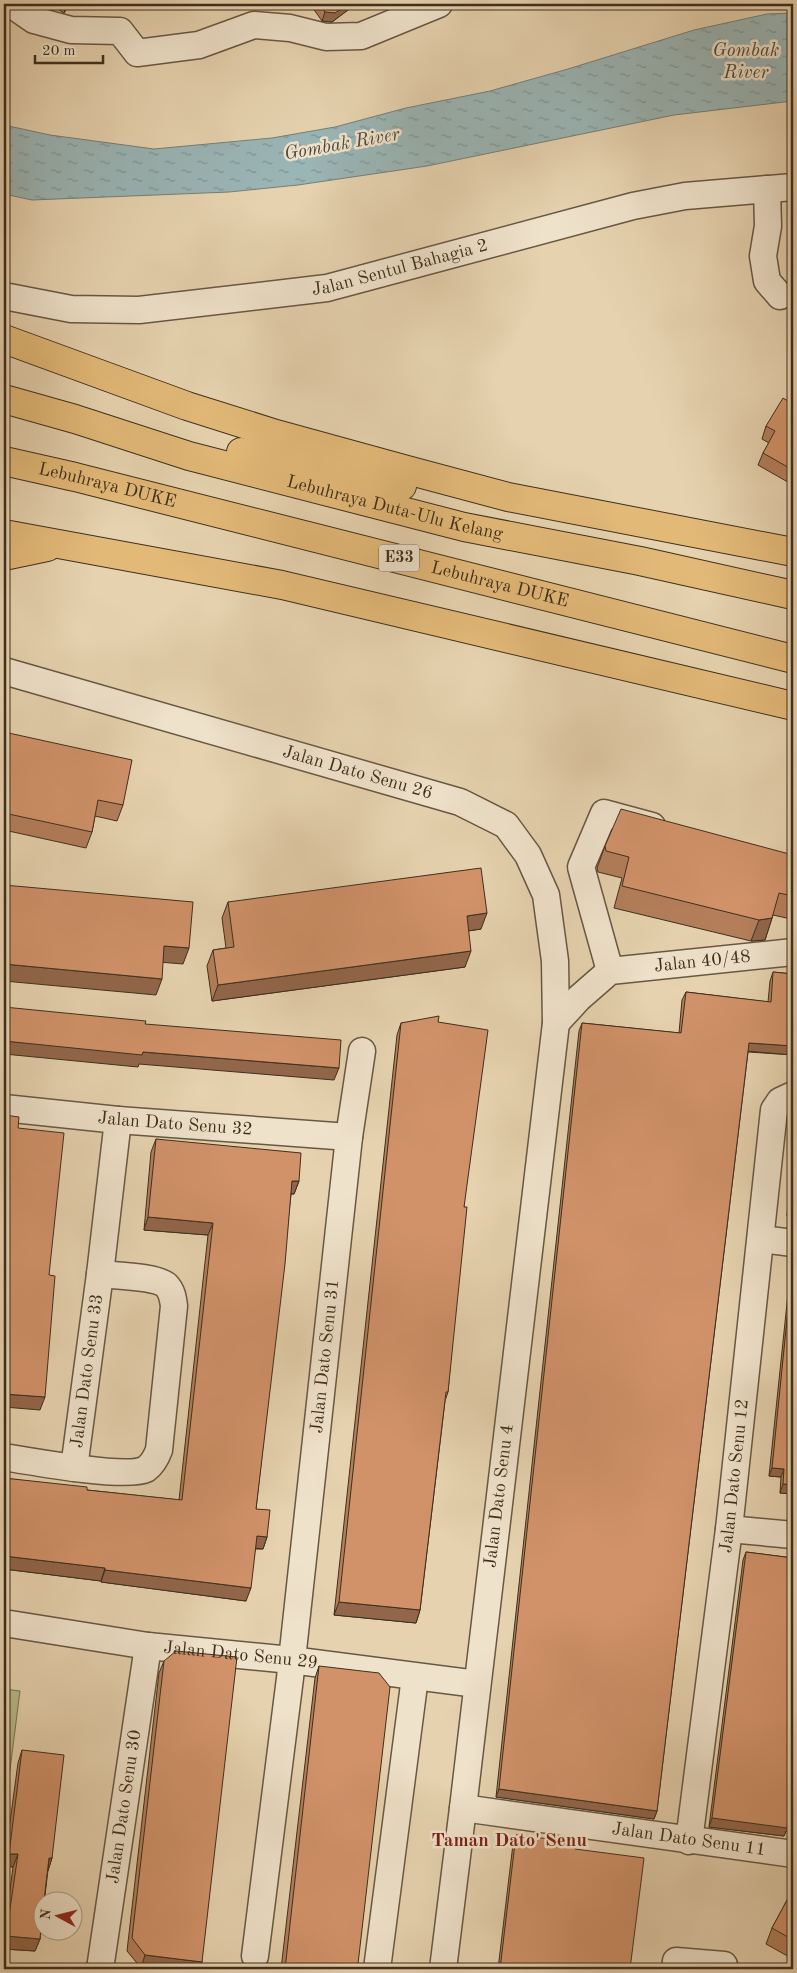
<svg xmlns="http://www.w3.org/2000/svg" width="797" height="1973" font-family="'Old Standard TT',serif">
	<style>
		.garden { fill: #b6bb8a; stroke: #7a7554 }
		.water { fill: url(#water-ripples); stroke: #757f78 }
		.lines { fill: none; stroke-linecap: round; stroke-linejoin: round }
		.minor-casing { stroke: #685842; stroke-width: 29 }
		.motorway-casing { stroke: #3e2f1d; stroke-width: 30 }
		.minor { stroke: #efe2cb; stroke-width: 26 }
		.motorway { stroke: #e3b978; stroke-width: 28 }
		.wall { fill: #b47e5b; stroke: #3e2f1d }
		.shaded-wall { fill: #92664a; stroke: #3e2f1d }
		.building { fill: #d1926a; stroke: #3e2f1d }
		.labels { text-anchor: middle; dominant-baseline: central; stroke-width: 5; stroke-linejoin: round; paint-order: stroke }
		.shield { fill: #efe2cb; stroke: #736551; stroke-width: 1 }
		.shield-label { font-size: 16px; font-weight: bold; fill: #3e2f1d }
		.street-label { font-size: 18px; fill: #3e2f1d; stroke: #efe2cb }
		.water-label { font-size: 19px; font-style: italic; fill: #504a3b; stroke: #efe2cb }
		.neighbourhood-label { font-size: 19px; font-weight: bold; fill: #7a1f14; stroke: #efe2cb }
	</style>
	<defs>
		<pattern id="water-ripples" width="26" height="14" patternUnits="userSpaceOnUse" patternTransform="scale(1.25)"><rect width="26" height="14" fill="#9ab5b5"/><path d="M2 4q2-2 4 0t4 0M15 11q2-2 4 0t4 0" fill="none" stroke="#7f9493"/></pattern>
	</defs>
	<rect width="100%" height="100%" fill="#e6d2af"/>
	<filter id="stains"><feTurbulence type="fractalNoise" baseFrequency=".004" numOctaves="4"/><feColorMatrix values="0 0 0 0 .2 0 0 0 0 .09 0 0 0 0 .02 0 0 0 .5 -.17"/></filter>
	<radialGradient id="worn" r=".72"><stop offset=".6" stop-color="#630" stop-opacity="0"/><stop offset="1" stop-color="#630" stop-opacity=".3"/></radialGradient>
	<path class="garden" d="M4,1689l16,2 -16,126z"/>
	<path class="water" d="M793,13v88l-119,14 -247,51 -129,19 -69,7 -197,8 -28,-6v-69l46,10 104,14 118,-11 63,-11 71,-19 84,-17 78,-22 126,-39 73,-16z"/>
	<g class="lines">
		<g class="minor-casing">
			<g id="minor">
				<path d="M11,4l23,16 37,10 49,1 17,22 62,-8 55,-20 36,3 36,9 35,-1 78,-32"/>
				<path d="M767,189l1,37 -5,30 4,25 13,15"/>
				<path id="s1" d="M4,296l67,13 68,1 188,-22 306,-82 52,-10 108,-9"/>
				<path id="s2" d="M4,671l456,131 46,23 22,30 18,40 9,66 1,62 -93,785 -20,161"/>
				<path d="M610,971l-29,-104 23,-54 48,13"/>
				<path id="s3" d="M556,1023l23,-25 31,-27 183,-19"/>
				<path id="s4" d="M4,1108l114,12 231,17"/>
				<path d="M761,1239l32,4"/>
				<path d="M4,1457c24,4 124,22 142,12 7,-5 10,-11 13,-19l15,-144c-1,-8 -2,-15 -8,-21 -12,-9 -50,-9 -66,-11"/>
				<path id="s5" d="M74,1468l26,-194 18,-154"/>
				<path d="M729,1529l64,6"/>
				<path id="s6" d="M4,1623l144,23 143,14 186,24"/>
				<path id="s7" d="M463,1808l330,46"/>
				<path id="s8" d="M689,1841l40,-312 45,-419 6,-9 13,-6"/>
				<path id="s9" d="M255,1956l35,-278 59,-541 13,-86"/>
				<path id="s10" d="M100,1969l48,-323"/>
				<path d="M377,1969l38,-292"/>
				<path d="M675,1969l1,-8 48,4"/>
			</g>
		</g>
		<g class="motorway-casing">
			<g id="motorway">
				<path d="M4,339l183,67 89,28 131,36 101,27 285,55"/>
				<path id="s11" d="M4,399l71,20 114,37 275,71 176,34 153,34"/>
				<path d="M241,452l161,34"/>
				<path id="s12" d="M4,461l71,16 718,182"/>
				<path d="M4,534l278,51 511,121"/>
				<path d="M4,556l43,-9"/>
			</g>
		</g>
		<use href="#minor" class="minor"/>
		<use href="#motorway" class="motorway"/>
	</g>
	<path class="wall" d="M49,4h20l-5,9z
		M310,4h46l-24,18 -10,-1z
		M793,404v81l-35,-20 5,-12 6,-10 -7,-4 4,-13z
		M4,732l119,73 -6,16 -22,-5 -3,16 -6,16 -82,-18z
		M605,846l188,9v57l-2,7 -18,-4 -8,25 -14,1 -137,-33 8,-30 -24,-6 -1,-4z
		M228,902l253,27 -13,2 -3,36 -253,34 -5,-35 6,-16 13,-2 -4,-30z
		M773,972l20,2v81l-45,-3 -91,759 -3,8 -158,-22 83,-766 3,-8 97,10 3,-33 4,-8 82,10 2,-21z
		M438,1022l26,185 -16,185 -3,9 -25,209 -4,13 -82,-8 63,-580 4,-12z
		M793,1138v79l-6,-1z
		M156,1139l143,42 -5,13h-3l-35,315 11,28 -4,12h-8l-9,52 -145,-19v-1l-97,-12v-91l83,12 92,10 29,-265 -64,-5 7,-78z
		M793,1257v237l-13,-1 1,-16 -12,-1 22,-211z
		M746,1552l47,6v274l-7,-1 -2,5 -75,-9 34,-267z
		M164,1661l38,301 -3,7h-46l-12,-1 -14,-17 32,-278z
		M319,1666l37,303h-75l34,-291z
		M22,1750l30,108 -4,12 -8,69 -5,12 -31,-2v-14l9,-68 -9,-1 14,-103z
		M516,1835l59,14 55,120h-132l15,-125z
		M793,1889v70l-27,-15 6,-16z"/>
	<path class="shaded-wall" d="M67,4h2l-5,9z
		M140,4h58l-1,3h-59z
		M348,4h8l-24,18 -10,-1 3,-9z
		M487,913l-6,16 -20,3 6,-16z
		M772,918l-7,22 -14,1 8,-21z
		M164,946l25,2 -6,16 -24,-2z
		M471,951l-6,16 -253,34 6,-16z
		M4,964l158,15 -6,16 -152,-14z
		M4,1041l139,11 196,16 -5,12 -195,-16 -1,3 -134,-13z
		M749,1043l44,3v9l-47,-4z
		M292,1181h7l-5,13 -7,-1z
		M790,1208h3v9l-6,-1z
		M148,1217l65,6 -5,12 -64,-5z
		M4,1394l41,3 -5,13 -36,-3z
		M772,1468l12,1 -3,8 -12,-1z
		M783,1484l10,1v9l-13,-1z
		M257,1536l10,1 -4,12 -11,-1z
		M4,1556l101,12 -4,13 -97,-12z
		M105,1570l146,18 -5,13 -145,-19z
		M339,1602l81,8 -4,13 -82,-8z
		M499,1789l158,22 -3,8 -158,-22z
		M712,1818l81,5v9l-7,-1 -2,5 -75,-9z
		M9,1854h9l-5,13 -9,-1z
		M49,1858h3l-4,13z
		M6,1936l34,3 -5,12 -31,-2v-5z
		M145,1955l57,7 -3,7h-46l-12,-1z
		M358,1964l-2,5h-5z"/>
	<path class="building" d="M319,4h29l-13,9 -10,-1z
		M783,398l10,6v66l-30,-17 12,-22 -9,-5z
		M4,732l128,28 -9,45 -25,-5 -6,32 -88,-19z
		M621,809l172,46v41l-14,-3 -7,25 -13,2 -137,-34 7,-29 -23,-6 -1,-5z
		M481,868l6,45 -20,3 4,35 -253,34 -5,-35 21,-3 -6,-45z
		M4,885l189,17 -4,46 -25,-2 -2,33 -158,-15z
		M773,972l20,2v72l-44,-3 -92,768 -158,-22 83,-766 99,10 5,-41 85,10z
		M4,1007l142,14 -1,3 196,16 -2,28 -196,-16 -1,3 -138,-14z
		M439,1016l-1,6 50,8 -24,177h3l-19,185h-2l-26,218 -81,-8 62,-579z
		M4,1115l15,2 -1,11 46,5 -15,142 6,1 -10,121 -41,-3z
		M156,1139l145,14 -2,28h-7l-7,83 -29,245 14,1 -3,27 -10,-1 -6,52 -146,-18v-2l-101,-12v-78l83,9v3l95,10 31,-277 -65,-6z
		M793,1167v41h-3z
		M793,1260v225l-10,-1 1,-15 -12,-1z
		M746,1552l47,6v265l-5,-1 -1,6 -75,-10z
		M176,1651l61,6 -35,305 -57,-7 -13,-17 32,-277z
		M319,1666l60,7 11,14 -32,277 -7,5h-66z
		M22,1750l42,5 -12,103h-3l-5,42h-2v15l-2,24 -34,-3 12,-82h-9z
		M516,1835l59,7v7l69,9 -14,111h-130z
		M793,1889v51l-21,-12z"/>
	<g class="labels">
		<rect class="shield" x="379" y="544.5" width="40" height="27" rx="4"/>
		<g class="shield-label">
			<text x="399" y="558">E33</text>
		</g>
		<g class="street-label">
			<text stroke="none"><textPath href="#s1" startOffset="401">Jalan Sentul Bahagia 2</textPath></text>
			<text stroke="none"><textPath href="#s12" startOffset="106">Lebuhraya DUKE</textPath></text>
			<text stroke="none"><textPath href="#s11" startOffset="406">Lebuhraya Duta-Ulu Kelang</textPath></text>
			<text stroke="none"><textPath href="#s12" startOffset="511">Lebuhraya DUKE</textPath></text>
			<text stroke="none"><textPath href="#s2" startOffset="368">Jalan Dato Senu 26</textPath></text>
			<text stroke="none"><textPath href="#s3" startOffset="168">Jalan 40/48</textPath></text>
			<text stroke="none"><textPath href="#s4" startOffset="172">Jalan Dato Senu 32</textPath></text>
			<text stroke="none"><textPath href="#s9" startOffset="604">Jalan Dato Senu 31</textPath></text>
			<text stroke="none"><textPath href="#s5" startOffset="98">Jalan Dato Senu 33</textPath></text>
			<text stroke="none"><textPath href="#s8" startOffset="368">Jalan Dato Senu 12</textPath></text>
			<text transform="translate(499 1496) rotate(-83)">Jalan Dato Senu 4</text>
			<text stroke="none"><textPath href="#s6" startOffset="239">Jalan Dato Senu 29</textPath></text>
			<text stroke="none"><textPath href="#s10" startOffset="164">Jalan Dato Senu 30</textPath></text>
			<text stroke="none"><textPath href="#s7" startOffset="228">Jalan Dato Senu 11</textPath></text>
		</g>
		<g class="water-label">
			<text x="746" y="51">Gombak<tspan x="746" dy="22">River</tspan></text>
			<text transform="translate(342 145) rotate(-10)">Gombak River</text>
		</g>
		<g class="neighbourhood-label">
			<text x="509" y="1841">Taman Dato' Senu</text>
		</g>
	</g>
	<rect width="797" height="1973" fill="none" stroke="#e6d2af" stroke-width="20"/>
	<rect x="5" y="5" width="787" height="1963" fill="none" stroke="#3e2f1d" stroke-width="2.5"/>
	<rect x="10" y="10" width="777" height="1953" fill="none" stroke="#3e2f1d"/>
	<g transform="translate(58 1916) rotate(277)"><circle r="24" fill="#efe2cb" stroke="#a89a85"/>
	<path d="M0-4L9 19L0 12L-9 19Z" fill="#8f2418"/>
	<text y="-8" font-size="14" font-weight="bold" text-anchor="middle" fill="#3e2f1d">N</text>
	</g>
	<path d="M35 55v8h68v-8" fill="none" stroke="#3e2f1d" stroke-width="2.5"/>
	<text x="42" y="55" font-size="15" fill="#3e2f1d" stroke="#efe2cb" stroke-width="4" paint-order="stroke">20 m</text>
	<rect width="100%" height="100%" filter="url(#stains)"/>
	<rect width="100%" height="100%" fill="url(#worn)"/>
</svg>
